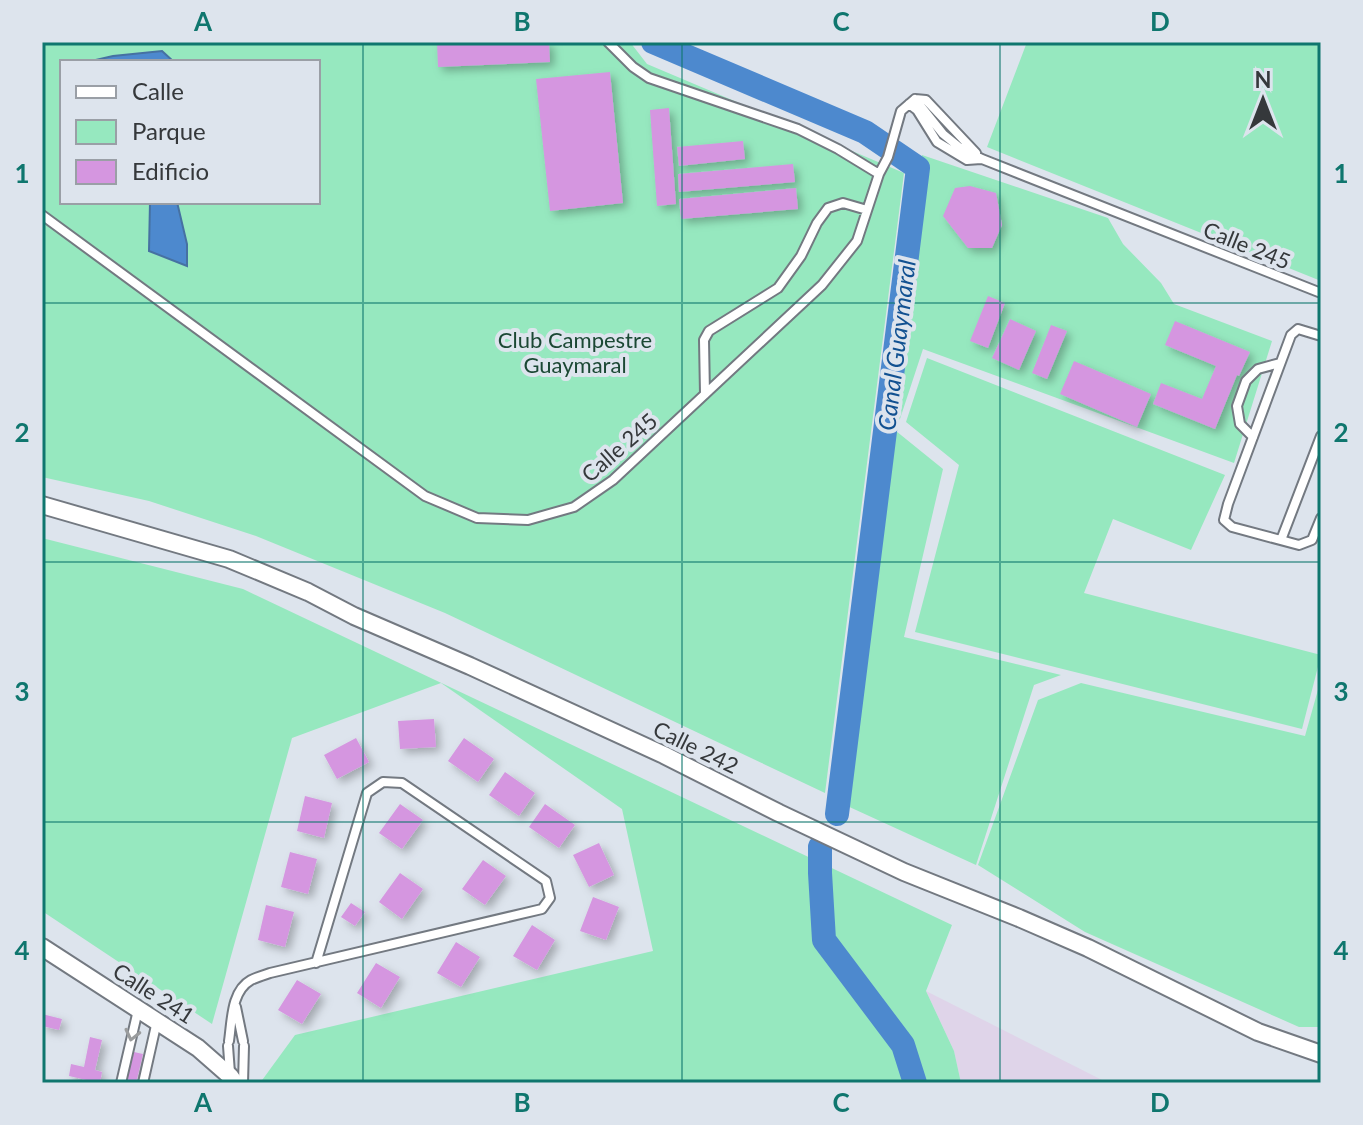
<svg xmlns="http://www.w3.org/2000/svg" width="1363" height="1125" font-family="Lato,sans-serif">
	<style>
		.industrial { fill: #dfd4e9 }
		.green { fill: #96e8bf; fill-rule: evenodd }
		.water { fill: #4d89ce; stroke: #4671a2; stroke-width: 2 }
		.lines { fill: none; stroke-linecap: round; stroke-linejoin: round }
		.river { stroke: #4d89ce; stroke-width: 24 }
		.building { fill: #d596e0; filter: url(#shadow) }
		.service-casing { stroke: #737981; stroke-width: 12 }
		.minor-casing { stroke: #737981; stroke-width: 20 }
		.service { stroke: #fff; stroke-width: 8 }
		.minor { stroke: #fff; stroke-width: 16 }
		.oneway { stroke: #9a9c9d }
		.grid { fill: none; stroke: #0f766e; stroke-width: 2; stroke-opacity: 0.55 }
		.labels { text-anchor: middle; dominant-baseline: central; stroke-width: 8; stroke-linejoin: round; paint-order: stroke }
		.street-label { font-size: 22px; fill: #35383b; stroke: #dde4ed }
		.park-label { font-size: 22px; fill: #1b4834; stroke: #dde4ed }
		.water-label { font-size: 24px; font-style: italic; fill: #125191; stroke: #dde4ed }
		.neatline { fill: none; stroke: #0f766e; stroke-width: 3 }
		.grid-label { font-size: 26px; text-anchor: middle; font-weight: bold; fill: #0f766e }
	</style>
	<defs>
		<filter id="shadow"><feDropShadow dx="4.5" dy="4.5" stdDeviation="4" flood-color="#0004"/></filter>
	</defs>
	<rect width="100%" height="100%" fill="#dde4ed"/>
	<path class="industrial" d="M926,991l182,92h-147l-7,-32z"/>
	<path class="green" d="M42,42h588l17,22 257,109 -79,620 -380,-180 -189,-77 -107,-35 -107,-24zM62,62h256v140h-256z
		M1027,42h294v239l-334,-134z
		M922,155l186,63 15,26 38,39 13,21 98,37 -38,122 -311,-114 -27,82 47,38 -39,168 157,38 -27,10 -58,180 -144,-66z
		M927,358l298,117 -34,75 -78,-31 -29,74 237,62 -19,74 -387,-97 44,-167 -53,-43z
		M42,538l201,51 709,336 -26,66 28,60 7,32h-701l35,-48 358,-84 -31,-142 -181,-126 -149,55 -80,286 -170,-113z
		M1321,679v348h-22l-214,-95 -107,-67 60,-165 43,-17 224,53z"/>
	<path class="water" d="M162,51l12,11h-87l26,-6z
		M150,202h27l10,42v22l-38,-15z"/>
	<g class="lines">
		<path class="river" d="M653,42l212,90 53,36 -81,646
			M820,847v26l4,67 79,105 12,38"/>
	</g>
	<path class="building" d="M437,42h112l1,20 -112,5z
		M610,72l13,131 -73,8 -14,-132z
		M669,108l7,96 -19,2 -7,-96z
		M743,141l2,18 -66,7 -2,-19z
		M793,164l2,18 -116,10 -1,-18z
		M970,186l26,7 6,32 -10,23h-24l-25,-32 12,-28z
		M796,188l2,21 -117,10 -2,-20z
		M988,296l17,7 -17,45 -18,-7z
		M1010,319l26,12 -17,39 -27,-12z
		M1175,321l75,31 -11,24 -2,-1 -22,54 -62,-25 8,-21 41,16 14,-33 -51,-21z
		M1051,325l16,6 -20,48 -15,-6z
		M1074,361l77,33 -14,33 -77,-33z
		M434,719l2,28 -36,2 -2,-28z
		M356,738l13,24 -32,17 -13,-24z
		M464,738l30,21 -16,23 -30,-21z
		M505,772l30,21 -16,23 -30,-21z
		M305,796l27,7 -8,35 -27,-7z
		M400,804l23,16 -21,29 -23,-16z
		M545,804l30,21 -16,23 -30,-21z
		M599,843l15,32 -25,12 -16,-32z
		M290,852l27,7 -9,35 -27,-7z
		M483,860l23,16 -21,29 -23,-16z
		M400,873l23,16 -21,30 -23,-17z
		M593,897l26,10 -13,33 -26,-9z
		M351,903l14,9 -10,14 -14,-9z
		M266,905l28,7 -9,35 -27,-7z
		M532,925l23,15 -18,30 -24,-14z
		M456,942l24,15 -19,30 -24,-14z
		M376,963l24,14 -19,31 -24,-15z
		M297,980l24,14 -19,30 -24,-14z
		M42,1014l20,5 -3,11 -17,-4z
		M90,1037l12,3 -7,30 7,2 -2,11 -31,-7 2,-12 13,3z
		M134,1052l9,2 -7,29h-10z"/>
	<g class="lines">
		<g class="service-casing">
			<path id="service" d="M608,42l25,25 16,11 149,51 40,20 41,25
				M915,99l11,1 50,53
				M909,104l8,6 20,32 30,18 14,-1
				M42,215l383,281 52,22 51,2 46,-13 39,-27 209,-195 35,-44 22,-67 9,-17 13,-46 14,-12 28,35 16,13 23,12 339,134
				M1321,336l-23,-7 -7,6 -63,169 -4,16 8,7 67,18 13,-5 9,-22
				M705,394l-1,-54 5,-9 69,-43 23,-32 16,-33 11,-15 15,-5 24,7
				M1253,437l-13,-13 -3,-18 9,-25 12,-12 22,-6
				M1281,540l40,-104
				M236,1007l7,34
				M229,1041c3,-20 2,-50 22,-61 6,-3 13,-5 19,-7l272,-64 8,-11 -4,-17 -144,-98 -19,-1 -16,11 -51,170
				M228,1046l2,27
				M121,1083l17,-73
				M143,1083l14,-62
				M243,1083l1,-37"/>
		</g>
		<g class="minor-casing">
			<path id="minor" d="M42,505l187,54 79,33 46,24 116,50 194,89 115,58 125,59 115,46 69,30 170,84 63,22
				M42,947l156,101 32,28 5,7"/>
		</g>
		<use href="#service" class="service"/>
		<use href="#minor" class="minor"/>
	</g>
	<defs><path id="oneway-chevron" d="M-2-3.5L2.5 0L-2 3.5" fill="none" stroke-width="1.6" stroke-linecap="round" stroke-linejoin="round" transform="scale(2)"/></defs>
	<use class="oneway" href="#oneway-chevron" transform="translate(132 1035) rotate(103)"/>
	<path class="grid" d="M363,42v1041M682,42v1041M1000,42v1041M42,303h1279M42,562h1279M42,822h1279"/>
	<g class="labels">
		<g class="street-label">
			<text transform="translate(1247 245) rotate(22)">Calle 245</text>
			<text transform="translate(619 447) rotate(-41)">Calle 245</text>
			<text transform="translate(696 747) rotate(26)">Calle 242</text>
			<text transform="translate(154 993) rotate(33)">Calle 241</text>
		</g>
		<g class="park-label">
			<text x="575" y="339">Club Campestre<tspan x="575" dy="25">Guaymaral</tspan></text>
		</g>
		<g class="water-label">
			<text transform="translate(896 345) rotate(-83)">Canal Guaymaral</text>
		</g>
	</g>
	<rect width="1363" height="1125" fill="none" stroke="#dde4ed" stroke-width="88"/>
	<rect x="60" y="60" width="260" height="144" fill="#dde4ed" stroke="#9a9fa6" stroke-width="2"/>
	<rect x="76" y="86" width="40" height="12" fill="#ffffff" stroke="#9a9fa6" stroke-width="2"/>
	<text x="132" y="100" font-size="24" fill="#35383b">Calle</text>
	<rect x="76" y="120" width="40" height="24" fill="#96e8bf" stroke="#9a9fa6" stroke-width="2"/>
	<text x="132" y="140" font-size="24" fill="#35383b">Parque</text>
	<rect x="76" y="160" width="40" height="24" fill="#d596e0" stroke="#9a9fa6" stroke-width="2"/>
	<text x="132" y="180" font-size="24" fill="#35383b">Edificio</text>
	<g transform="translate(1263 100)" stroke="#dde4ed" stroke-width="6" paint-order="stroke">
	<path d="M0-6L14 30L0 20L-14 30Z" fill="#35383b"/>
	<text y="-12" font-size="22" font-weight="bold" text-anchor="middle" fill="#35383b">N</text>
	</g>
	<rect x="44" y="44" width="1275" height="1037" class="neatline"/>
	<g class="grid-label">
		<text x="203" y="31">A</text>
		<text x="522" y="31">B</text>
		<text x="841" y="31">C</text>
		<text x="1160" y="31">D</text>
		<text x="22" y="183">1</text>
		<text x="1341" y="183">1</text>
		<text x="22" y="442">2</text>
		<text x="1341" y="442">2</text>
		<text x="22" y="701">3</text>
		<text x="1341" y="701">3</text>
		<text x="22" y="960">4</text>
		<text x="1341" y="960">4</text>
		<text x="203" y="1112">A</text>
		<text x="522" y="1112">B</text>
		<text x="841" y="1112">C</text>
		<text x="1160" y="1112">D</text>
	</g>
</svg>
